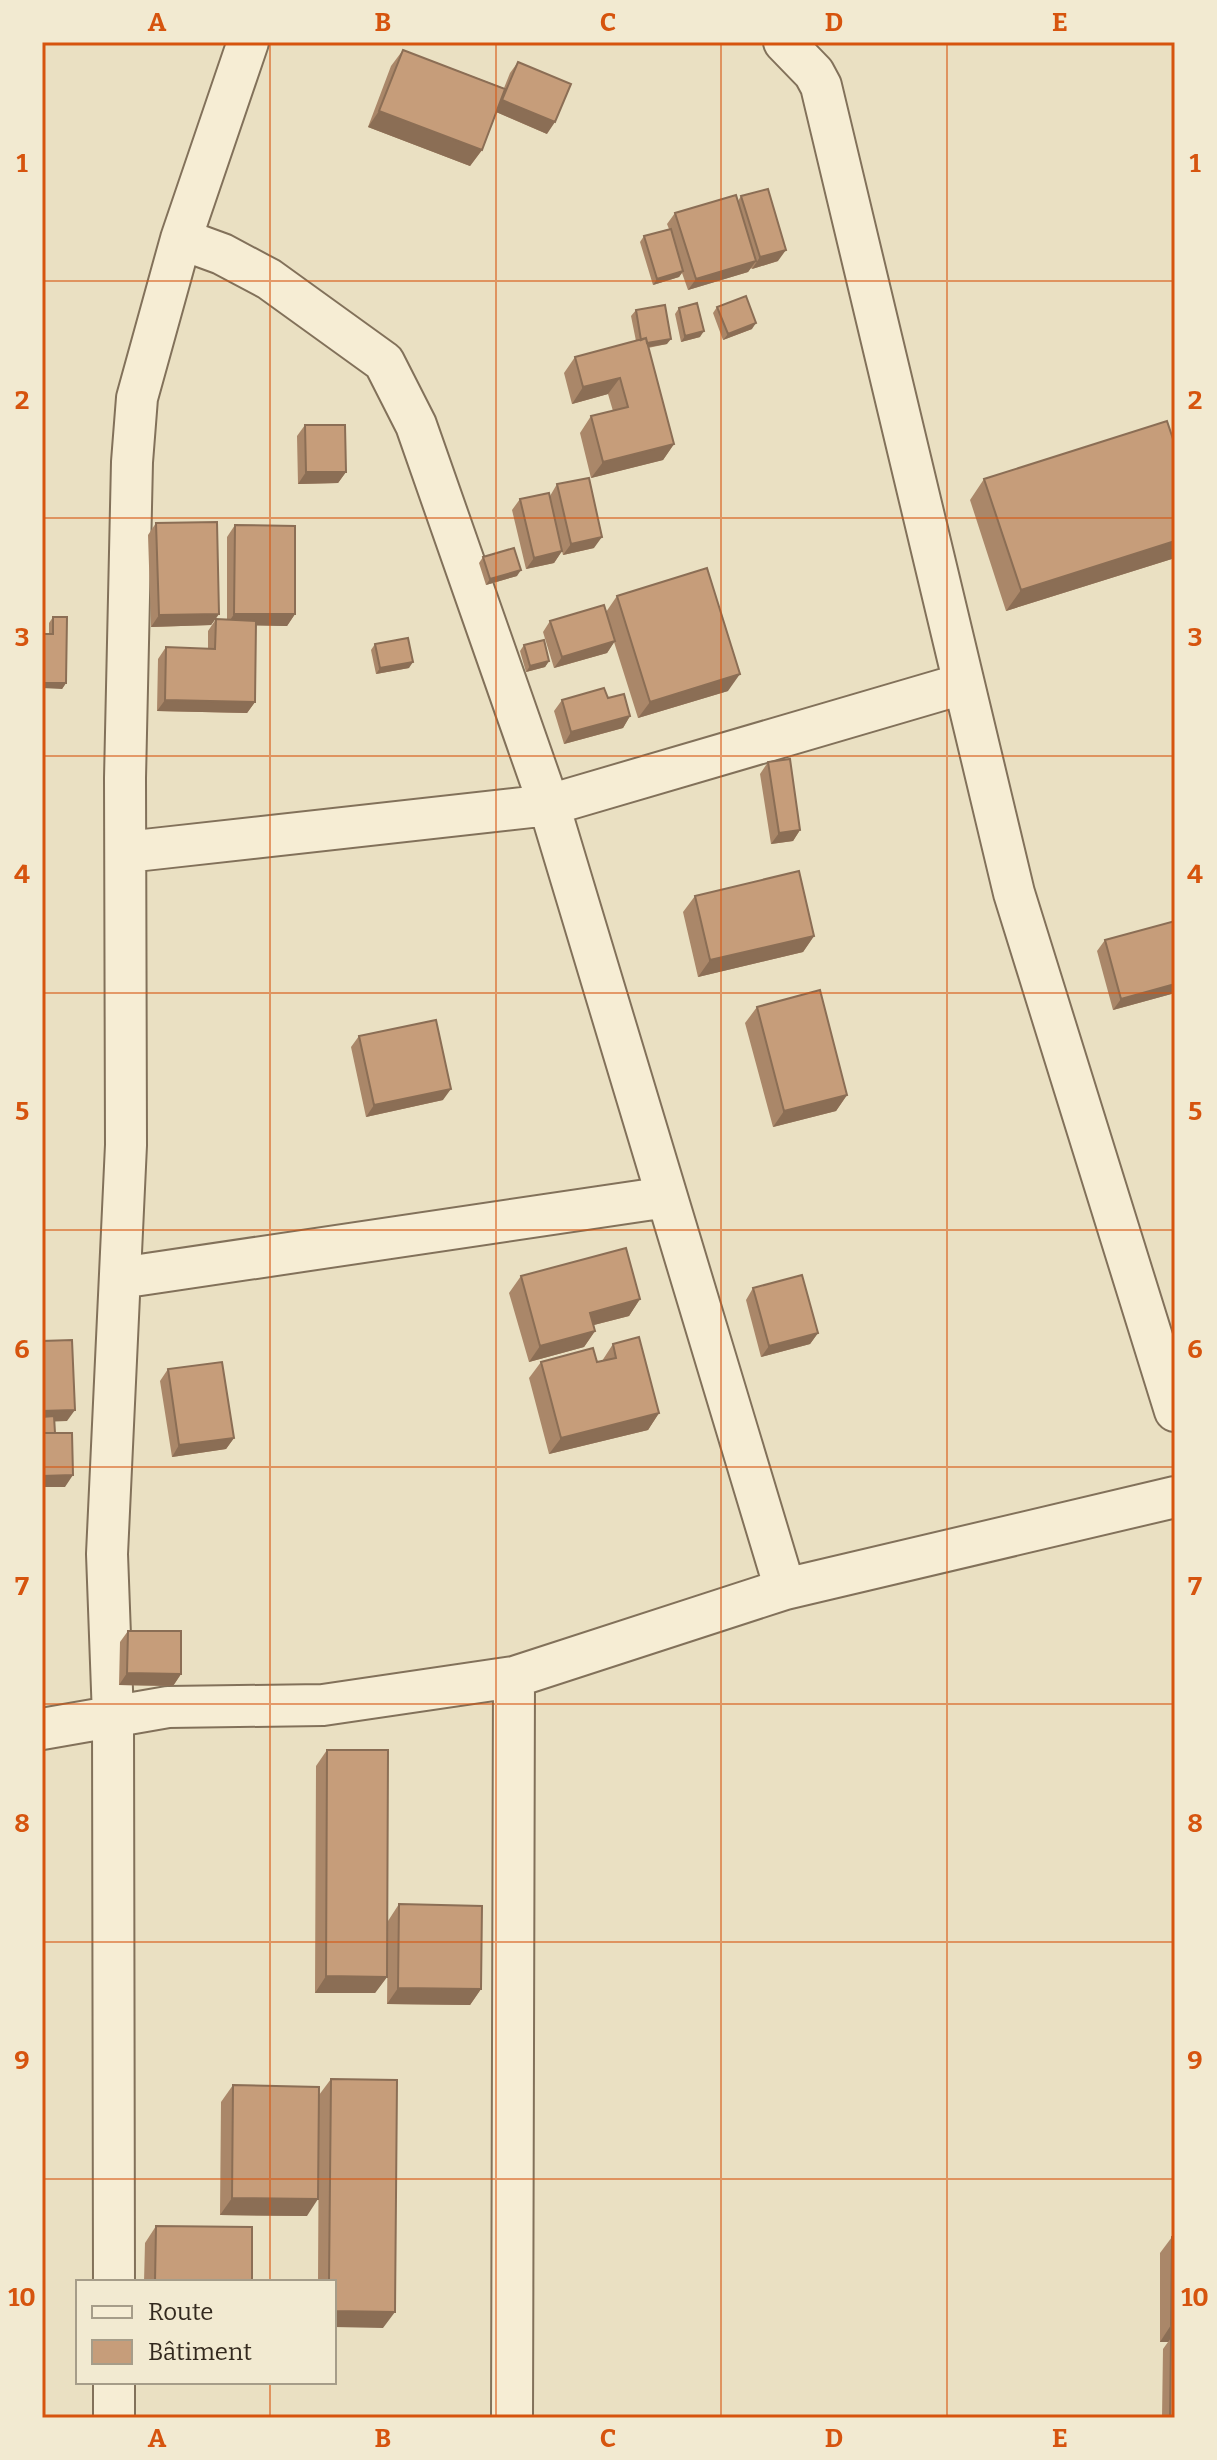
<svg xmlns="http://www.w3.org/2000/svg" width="1217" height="2460" font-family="Bitter,serif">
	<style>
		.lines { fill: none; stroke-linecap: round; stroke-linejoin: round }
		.minor-casing { stroke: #82715a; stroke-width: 44 }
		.minor { stroke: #f6edd4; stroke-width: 40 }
		.wall { fill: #aa8769 }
		.shaded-wall { fill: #8b6e55 }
		.building { fill: #c69d7a; stroke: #8b6e55; stroke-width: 2 }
		.grid { fill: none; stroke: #d6540e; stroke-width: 2; stroke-opacity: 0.55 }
		.neatline { fill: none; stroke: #d6540e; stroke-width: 3 }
		.grid-label { font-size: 26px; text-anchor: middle; font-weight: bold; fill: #d6540e }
	</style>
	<rect width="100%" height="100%" fill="#eae0c2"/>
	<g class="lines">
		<g class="minor-casing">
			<path id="minor" d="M784,42l30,31 7,13 193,807 161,518
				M181,239l41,15 47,25 115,83 32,63 133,380 236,784
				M126,852l423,-47 413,-121
				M120,1278l547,-81
				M42,1729l126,-22 155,-2 191,-28 271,-88 390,-92
				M114,2282l-1,-565 -6,-163 19,-409 -1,-367 7,-316 5,-64 44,-159 67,-197
				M114,2382v36
				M512,2418l2,-741"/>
		</g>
		<use href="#minor" class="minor"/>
	</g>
	<path class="wall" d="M403,50l101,38 6,-15 8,-11 29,72 -51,-22 -14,38 -12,16 -102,-39 23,-61z
		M741,196l37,65 -26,8 -1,-1 -3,4 -60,18 -6,-17 -3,4 -26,8 -13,-43 4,-6 25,-7 -2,-5 8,-11 63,-12z
		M717,307l35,22 -29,11 -10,-27z
		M679,308l21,29 -19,5 -6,-28z
		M636,310l31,34 -19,4 26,96 -11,16 -72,18 -11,-45 11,-17 22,-5 -5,-17 -36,10 -8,-31 11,-16 61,-16 -5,-25z
		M305,425l41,47 -8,11 -40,1 -1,-48z
		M1175,445v113l-169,53 -36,-111 14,-21z
		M557,484l37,64 -31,7 -1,-4 -8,12 -28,6 -14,-59 8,-11 30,-3z
		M156,523l63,91 -8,11 -60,2 -3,-92z
		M235,525l60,89 -8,12 -31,-1 -1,77 -8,11 -90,-2 1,-52 8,-12 42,2v-18l8,-12 11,1v-83z
		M483,557l34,19 -31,9 -7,-22z
		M617,596l111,95 -90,27 -24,-76 -7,11 -53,15 -11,-36 7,-11 56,-9z
		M53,617l13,66 -4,6 -20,-55h7v-11z
		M375,644l34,24 -33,6 -5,-24z
		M524,645l25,16 -4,6 -19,5 -6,-21z
		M608,698l22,18 -7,12 -59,16 -10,-33 8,-11z
		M768,762l32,68 -7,11 -22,3 -11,-70z
		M695,896l119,40 -11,16 -105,25 -15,-65z
		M1175,921v72l-62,17 -16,-59 8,-11z
		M757,1007l90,88 -11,16 -63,16 -28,-104z
		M359,1036l84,64 -77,17 -15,-70z
		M521,1276l119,23 -11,17 -35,9 1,6 -11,16 -55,15 -20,-69z
		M753,1288l65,45 -8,11 -49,13 -15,-57z
		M613,1344l46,69 -11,17 -99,24 -20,-76 12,-16h56l5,-1z
		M168,1369l66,69 -8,11 -54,8 -12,-76z
		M128,1631l53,43 -8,12 -54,-1 1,-43z
		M327,1750l60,227 -12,16h-60l1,-227z
		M399,1904l82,85 -11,16 -83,-1 1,-83z
		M331,2079l52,249 -49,-46h-16l1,-187z
		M233,2085l74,131 -87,-1 1,-113z
		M156,2226l96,56h-108l1,-39z
		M1172,2237l3,181h-13l1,-69 5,-7h-8v-89z"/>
	<path class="shaded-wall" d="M502,100l53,22 -8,12 -53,-23z
		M379,111l103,39 -12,16 -102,-39z
		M786,250l-8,11 -26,8 8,-12z
		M756,261l-8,11 -60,18 8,-11z
		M683,271l-4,6 -26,8 4,-6z
		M756,323l-4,6 -29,11 5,-6z
		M704,331l-4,6 -19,5 4,-6z
		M671,339l-4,5 -30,5 5,-5z
		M620,378l-12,16 -36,10 11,-17z
		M674,444l-11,16 -72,18 12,-16z
		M306,472h40l-8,11 -40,1z
		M602,537l-8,11 -31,7 8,-11z
		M1175,541v17l-169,53 15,-21z
		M562,551l-8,12 -28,6 8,-11z
		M521,570l-4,6 -31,9 4,-6z
		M219,614l-8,11 -60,2 8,-12z
		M234,614h61l-8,12 -60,-1z
		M615,641l-8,12 -53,15 8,-11z
		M549,661l-4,6 -19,5 4,-6z
		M413,662l-4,6 -33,6 4,-6z
		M740,674l-12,17 -90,27 12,-16z
		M42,683h24l-4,6 -20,-1z
		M165,700l90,2 -8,11 -90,-2z
		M630,716l-7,12 -59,16 7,-12z
		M800,830l-7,11 -22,3 8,-11z
		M814,936l-11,16 -105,25 12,-17z
		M1175,984v9l-62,17 8,-11z
		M451,1089l-8,11 -77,17 8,-12z
		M847,1095l-11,16 -63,16 11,-16z
		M640,1299l-11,17 -51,13 12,-16z
		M595,1331l-11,16 -55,15 11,-16z
		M818,1333l-8,11 -49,13 8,-11z
		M75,1410l-8,11 -25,1v-11z
		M659,1413l-11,17 -99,24 12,-16z
		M234,1438l-8,11 -54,8 7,-12z
		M73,1475l-8,12h-23v-11z
		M127,1673l54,1 -8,12 -54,-1z
		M326,1976l61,1 -12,16h-60z
		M398,1988l83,1 -11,16 -83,-1z
		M232,2198l86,1 -11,17 -87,-1z
		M334,2311l61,1 -12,16 -49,-1z
		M1171,2325l4,1v16l-4,-4 -3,4h-8z"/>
	<path class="building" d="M403,50l102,39 -23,61 -103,-39z
		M518,62l53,22 -16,38 -53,-22z
		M768,189l18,61 -26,7 -19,-61z
		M736,195l20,66 -60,18 -21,-66z
		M671,229l12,42 -26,8 -13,-43z
		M746,296l10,27 -28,11 -11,-27z
		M697,303l7,28 -19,5 -6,-28z
		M665,305l6,34 -24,4 -1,-5 -5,2 -5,-30z
		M646,338l28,106 -71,18 -12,-46 37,-9 -8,-29 -37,9 -8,-30z
		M1167,421l8,24v96l-154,49 -37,-111z
		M305,425h40l1,47h-40z
		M589,478l13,59 -31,7 -14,-60z
		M549,493l13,58 -28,7 -14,-59z
		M217,522l2,92 -60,1 -3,-92z
		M235,525l60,1v88h-61z
		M514,548l7,22 -31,9 -7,-22z
		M707,568l33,106 -90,28 -33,-106z
		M42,571l1,107h-1z
		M604,605l11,36 -53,16 -12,-36z
		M53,617h14l-1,66h-24v-49h11z
		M216,619l40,2 -1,81 -90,-2 1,-53 49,2z
		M408,638l5,24 -33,6 -5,-24z
		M544,640l5,21 -19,5 -6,-21z
		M604,688l4,10 16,-4 6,22 -59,16 -9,-32z
		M790,759l10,71 -21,3 -11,-71z
		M799,871l15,65 -104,24 -15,-64z
		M1175,921v63l-54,15 -16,-59z
		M820,990l27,105 -63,16 -27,-104z
		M42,996h1l1,18h-2z
		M436,1020l15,69 -77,16 -15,-69z
		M626,1248l14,51 -50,14 5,18 -55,15 -19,-70z
		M802,1275l16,58 -49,13 -16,-58z
		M639,1337l20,76 -98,25 -20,-76 52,-14 4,14 19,-4 -3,-14z
		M72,1340l3,70 -33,1v-70z
		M222,1362l12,76 -55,7 -11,-76z
		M54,1416l1,17h-13v-16z
		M42,1433h30l1,42 -31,1z
		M128,1631h53v43l-54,-1z
		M327,1750h61l-1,227 -61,-1z
		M399,1904l83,2 -1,83 -83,-1z
		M331,2079l66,1 -2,232 -61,-1v-29h-5z
		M233,2085l86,2 -1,112 -86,-1z
		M156,2226l96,1v55h-97z
		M1172,2237h3v89l-4,-1z
		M1171,2338h4v80h-5z"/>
	<path class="grid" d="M270,42v2240M496,42v2376M721,42v2376M947,42v2376M42,281h1133M42,518h1133M42,756h1133M42,993h1133M42,1230h1133M42,1467h1133M42,1704h1133M42,1942h1133M42,2179h1133M270,2382v36"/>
	<rect width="1217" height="2460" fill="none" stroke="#f2ead1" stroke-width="88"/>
	<rect x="76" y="2280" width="260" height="104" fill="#f2ead1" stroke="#a69d89" stroke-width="2"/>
	<rect x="92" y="2306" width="40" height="12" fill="#f6edd4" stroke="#a69d89" stroke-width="2"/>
	<text x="148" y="2320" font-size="24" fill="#33291e">Route</text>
	<rect x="92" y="2340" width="40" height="24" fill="#c69d7a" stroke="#a69d89" stroke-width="2"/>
	<text x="148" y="2360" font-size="24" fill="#33291e">Bâtiment</text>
	<rect x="44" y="44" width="1129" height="2372" class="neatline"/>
	<g class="grid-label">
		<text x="157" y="31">A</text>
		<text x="383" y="31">B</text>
		<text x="608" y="31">C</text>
		<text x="834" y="31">D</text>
		<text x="1060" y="31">E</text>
		<text x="22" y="172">1</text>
		<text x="1195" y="172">1</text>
		<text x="22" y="409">2</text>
		<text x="1195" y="409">2</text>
		<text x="22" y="646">3</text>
		<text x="1195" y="646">3</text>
		<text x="22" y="883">4</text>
		<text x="1195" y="883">4</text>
		<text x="22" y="1120">5</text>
		<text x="1195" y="1120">5</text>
		<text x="22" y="1358">6</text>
		<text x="1195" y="1358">6</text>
		<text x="22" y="1595">7</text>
		<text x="1195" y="1595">7</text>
		<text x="22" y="1832">8</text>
		<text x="1195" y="1832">8</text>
		<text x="22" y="2069">9</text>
		<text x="1195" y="2069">9</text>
		<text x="22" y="2306">10</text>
		<text x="1195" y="2306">10</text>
		<text x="157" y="2447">A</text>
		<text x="383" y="2447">B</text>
		<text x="608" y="2447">C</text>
		<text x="834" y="2447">D</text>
		<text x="1060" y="2447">E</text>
	</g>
</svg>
